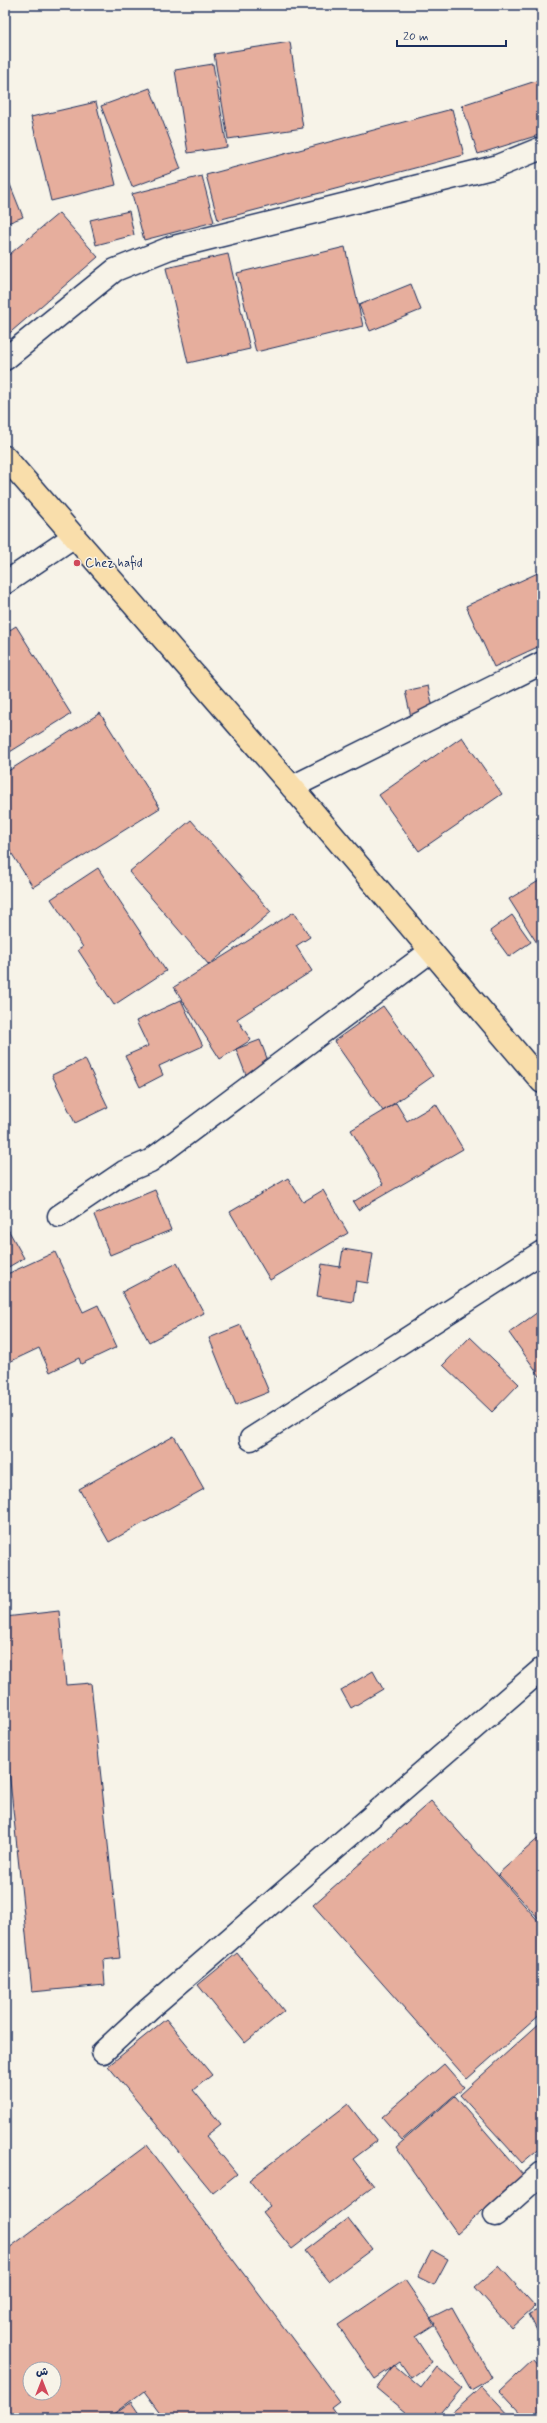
<svg xmlns="http://www.w3.org/2000/svg" width="547" height="2423" font-family="Mynerve,'Playpen Sans Arabic',sans-serif">
	<style>
		.building { fill: #e6ae9d; stroke: #1b2f5e; fill-rule: evenodd }
		.lines { fill: none; stroke-linecap: round; stroke-linejoin: round }
		.minor-casing { stroke: #1b2f5e; stroke-width: 25 }
		.major-casing { stroke: #1b2f5e; stroke-width: 25 }
		.minor { stroke: #f7f3e8; stroke-width: 22 }
		.major { stroke: #f9deab; stroke-width: 22 }
		.poi-dot { fill: #d1495b; stroke: #f7f3e8; stroke-width: 1.5 }
		.labels { text-anchor: middle; dominant-baseline: central; stroke-width: 3; stroke-linejoin: round; paint-order: stroke }
		.poi-label { font-size: 13px; fill: #1b2f5e; stroke: #f7f3e8; text-anchor: start }
	</style>
	<rect width="100%" height="100%" fill="#f7f3e8"/>
	<filter id="ink" filterUnits="userSpaceOnUse"><feTurbulence type="fractalNoise" baseFrequency=".025" numOctaves="2"/><feDisplacementMap in="SourceGraphic" scale="8" xChannelSelector="R" yChannelSelector="G"/><feConvolveMatrix kernelMatrix="1 2 1 2 8 2 1 2 1" color-interpolation-filters="sRGB"/></filter>
	<g filter="url(#ink)">
		<path class="building" d="M290,42l13,86 -75,11 -14,-85z
			M213,64l14,83 -39,6 -13,-83z
			M542,79v55l-64,20 -16,-49z
			M150,88l31,81 -49,18 -31,-81z
			M96,102l20,83 -65,16 -20,-84z
			M452,109l12,46 -246,65 -12,-45z
			M5,172l18,45 -18,7z
			M202,176l12,46 -70,18 -12,-46z
			M129,211l5,24 -38,10 -6,-25z
			M59,213l39,44 -93,80v-79z
			M345,247l18,79 -107,26 -19,-79z
			M228,254l22,95 -62,14 -22,-95z
			M411,284l10,26 -51,21 -11,-26z
			M542,571v74l-48,22 -28,-61z
			M16,626l55,88 -66,41v-122z
			M428,686l6,26 -23,5 -6,-26z
			M100,713l60,95 -127,79 -28,-44v-70z
			M462,737l40,57 -83,57 -40,-56z
			M191,820l80,92 -62,53 -80,-93z
			M98,868l68,103 -52,34 -36,-55 5,-3 -32,-48z
			M542,879v72l-33,-52z
			M294,912l16,25 -14,9 16,25 -75,48 14,21 -31,19 -46,-72z
			M512,915l19,27 -22,15 -19,-26z
			M181,1000l22,46 -44,20 4,9 -23,12 -15,-31 23,-10 -12,-25z
			M383,1006l50,70 -50,35 -49,-70z
			M260,1040l10,26 -24,9 -10,-26z
			M85,1059l23,48 -33,16 -23,-48z
			M396,1103l11,18 29,-17 27,45 -105,61 -5,-8 30,-18 -32,-54z
			M288,1178l15,24 20,-12 25,43 -78,47 -40,-68z
			M155,1190l16,40 -61,25 -16,-40z
			M5,1224l19,34 -19,11z
			M343,1249l30,5 -5,29 -12,-2 -3,21 -36,-6 5,-32 18,3z
			M55,1252l28,60 15,-7 19,42 -36,17 -2,-6 -29,14 -11,-24 -34,16v-89z
			M177,1263l27,50 -55,29 -27,-50z
			M542,1309v70l-33,-46z
			M241,1325l28,67 -33,13 -27,-67z
			M470,1337l49,47 -27,28 -49,-47z
			M174,1436l30,53 -95,53 -30,-53z
			M59,1611l7,74 25,-2 29,275 -17,2 2,25 -73,7 -27,-260v-115z
			M373,1671l10,18 -32,19 -10,-18z
			M431,1801l111,124v88l-75,66 -154,-174z
			M542,1835v87l-44,-48z
			M237,1953l47,58 -39,32 -47,-58z
			M166,2019l46,56 -19,15 28,34 -15,12 31,38 -24,19 -105,-127z
			M542,2021v125l-20,17 -62,-68z
			M444,2064l20,23 -62,53 -20,-23z
			M455,2096l68,79 -66,58 -61,-86z
			M348,2104l29,37 -24,18 21,27 -82,63 -30,-37 8,-6 -21,-26z
			M147,2145l192,256 -8,6 8,11h-175l-20,-27 -36,27h-103v-167zM30,2369h24v24h-24z
			M348,2218l24,31 -43,32 -24,-30z
			M432,2250l16,9 -14,26 -16,-8z
			M499,2266l36,40 -24,22 -36,-41z
			M405,2280l30,44 -20,13 17,26 -21,15 -11,-16 -25,17 -37,-54z
			M452,2307l40,71 -21,12 -41,-72z
			M542,2308v33l-13,-27z
			M533,2360l9,10v48h-17l-25,-27z
			M394,2365l27,23 16,-21 25,21 -25,30h-25l-36,-30z
			M482,2386l30,32h-62l-2,-2z
			M132,2402l11,16h-34z"/>
		<g class="lines">
			<g class="minor-casing">
				<path id="minor" d="M5,359l110,-89 55,-22 325,-81 47,-19
					M5,583l68,-46
					M292,787l250,-124
					M59,1216l65,-44 26,-11 281,-210
					M251,1439l291,-187
					M103,2052l46,-43 393,-340
					M495,2215l47,-42"/>
			</g>
			<g class="major-casing">
				<path id="major" d="M5,457l287,330 250,295"/>
			</g>
			<use href="#minor" class="minor"/>
			<use href="#major" class="major"/>
		</g>
	</g>
	<circle class="poi-dot" cx="77" cy="563" r="4"/>
	<g class="labels">
		<g class="poi-label">
			<text x="85" y="563">Chez hafid</text>
		</g>
	</g>
	<rect width="547" height="2423" fill="none" stroke="#f7f3e8" stroke-width="20"/>
	<rect x="10" y="10" width="527" height="2403" fill="none" stroke="#1b2f5e" stroke-width="1.5" filter="url(#ink)"/>
	<g transform="translate(42 2381)"><circle r="19" fill="#f7f3e8" stroke="#9fa5b1"/>
	<path d="M0-3L7 15L0 10L-7 15Z" fill="#d1495b"/>
	<text y="-6" font-size="11" font-weight="bold" text-anchor="middle" fill="#1b2f5e">ش</text>
	</g>
	<path d="M397 40v6h109v-6" fill="none" stroke="#1b2f5e" stroke-width="2"/>
	<text x="403" y="40" font-size="12" fill="#1b2f5e" stroke="#f7f3e8" stroke-width="3" paint-order="stroke">20 m</text>
</svg>
